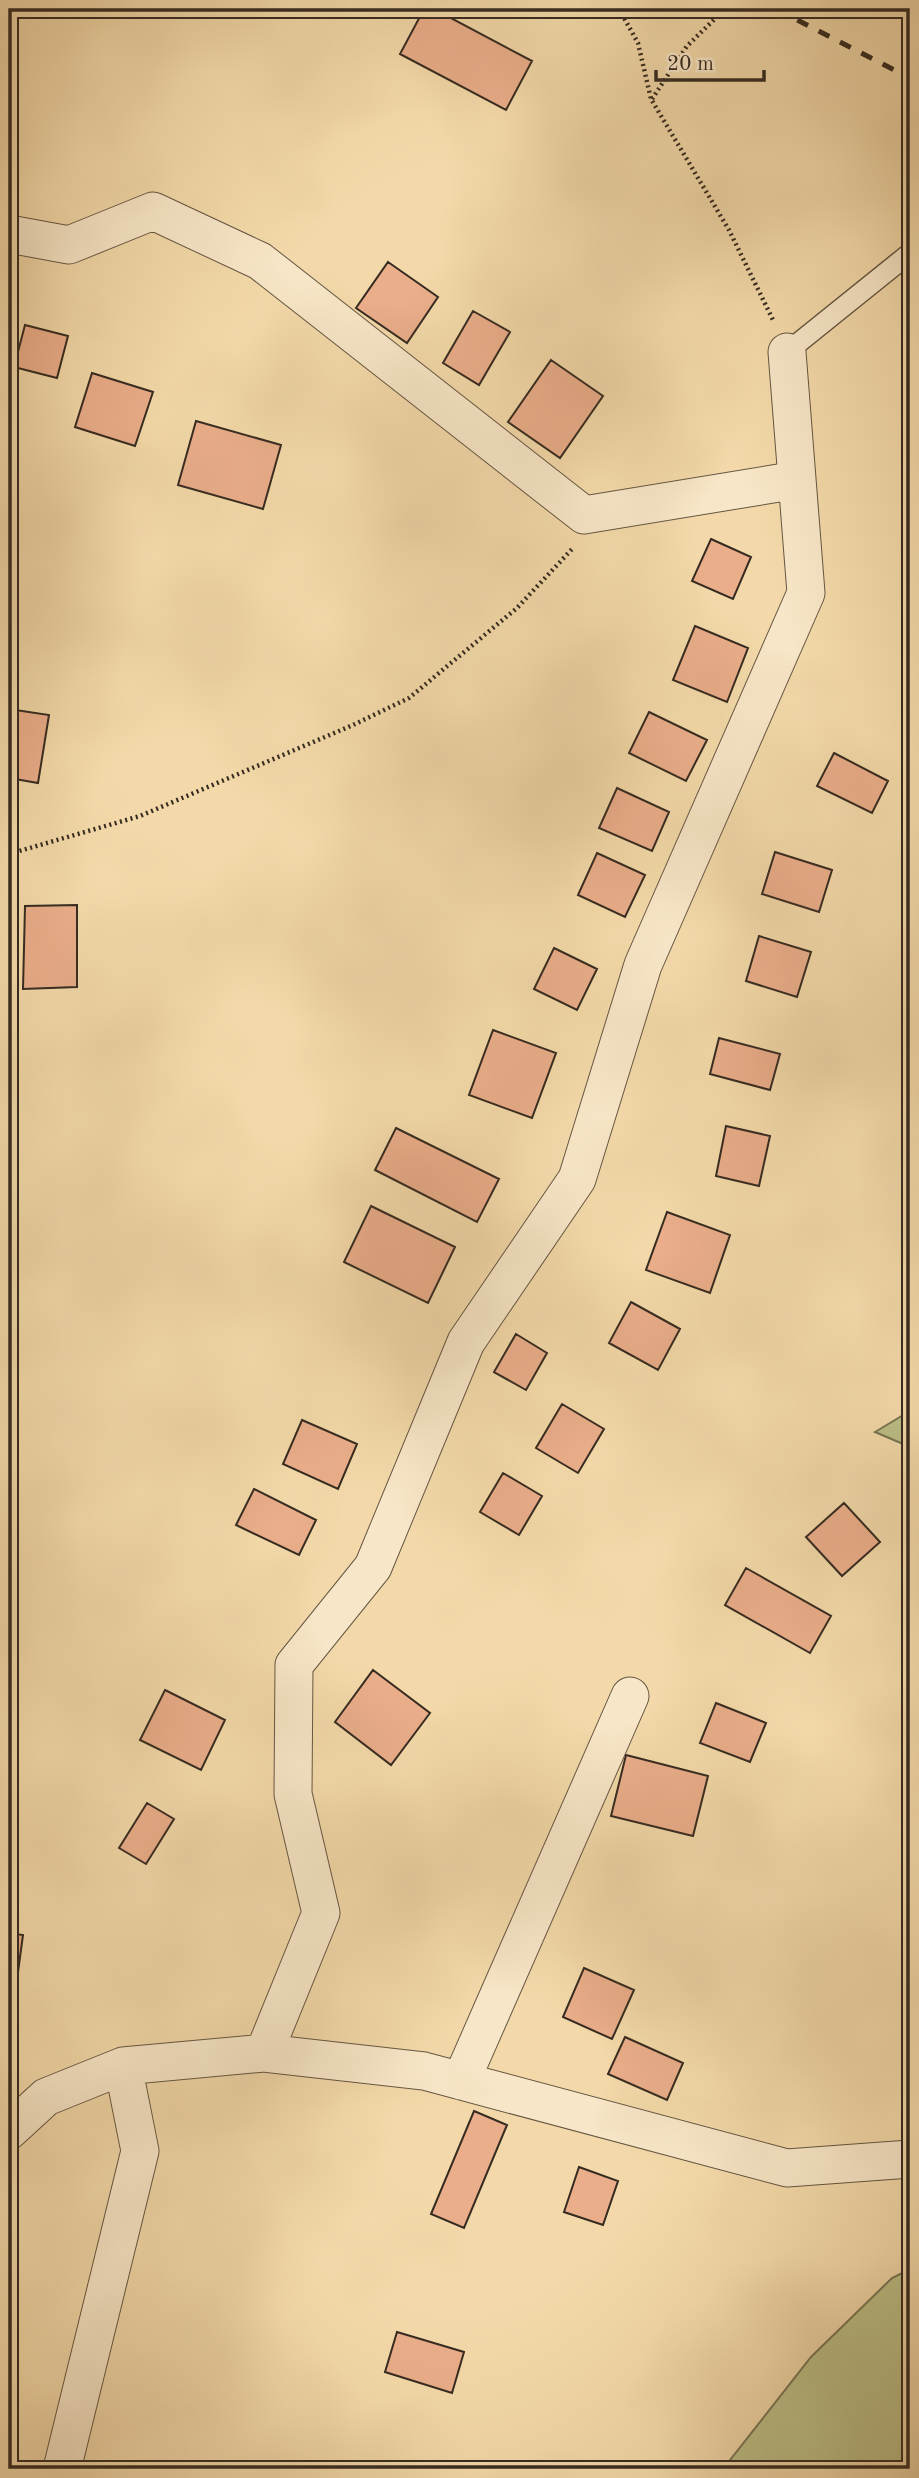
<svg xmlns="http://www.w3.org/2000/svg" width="919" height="2478" font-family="'Old Standard TT',serif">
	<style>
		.green { fill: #bcbf87; stroke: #797554; stroke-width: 2 }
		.building { fill: #eaae8a; stroke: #362b21; stroke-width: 2 }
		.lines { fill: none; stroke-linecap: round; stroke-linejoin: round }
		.lane-casing { stroke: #655643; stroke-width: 22 }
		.street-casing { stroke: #655643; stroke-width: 39 }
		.path { stroke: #362b21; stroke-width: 4.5; stroke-dasharray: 2 3.5; stroke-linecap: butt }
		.lane { stroke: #f7e6c7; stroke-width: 19 }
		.street { stroke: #f7e6c7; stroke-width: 37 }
		.rail { stroke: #362b21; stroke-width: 5; stroke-dasharray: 12 12; stroke-linecap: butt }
	</style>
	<rect width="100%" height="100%" fill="#f3d9a9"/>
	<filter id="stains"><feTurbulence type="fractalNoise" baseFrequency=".00286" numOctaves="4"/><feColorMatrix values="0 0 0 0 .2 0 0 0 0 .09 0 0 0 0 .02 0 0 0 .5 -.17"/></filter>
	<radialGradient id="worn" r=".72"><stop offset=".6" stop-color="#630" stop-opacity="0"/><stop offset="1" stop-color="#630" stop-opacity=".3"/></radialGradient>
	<path class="green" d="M910,1411v36l-35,-15z
		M910,2269v200h-187l88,-112 81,-79z"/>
	<path class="building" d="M424,9h10l98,52 -26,49 -106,-56z
		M388,262l50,35 -31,46 -51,-35z
		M473,311l37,21 -31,53 -36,-22z
		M25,325l43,11 -11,42 -43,-11z
		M551,360l52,36 -43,62 -52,-36z
		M92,373l61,19 -18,54 -60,-19z
		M196,421l85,24 -18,64 -85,-24z
		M711,539l40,18 -18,42 -41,-18z
		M695,626l53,22 -21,54 -54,-22z
		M9,709l40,6 -11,68 -29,-5z
		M649,712l58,28 -21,41 -57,-28z
		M834,753l54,28 -16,32 -55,-27z
		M617,788l52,24 -17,39 -53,-23z
		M775,852l57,18 -13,42 -57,-18z
		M597,853l48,22 -20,42 -47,-22z
		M77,905v82l-54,2 2,-83z
		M759,936l52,16 -14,45 -51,-16z
		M554,948l43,21 -20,41 -43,-21z
		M493,1030l63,23 -24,65 -63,-23z
		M719,1038l61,16 -10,36 -60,-16z
		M726,1126l44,10 -11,50 -43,-10z
		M396,1128l103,51 -22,43 -102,-52z
		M371,1206l84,41 -27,56 -84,-41z
		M667,1212l63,23 -20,58 -64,-23z
		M631,1302l49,27 -22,41 -49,-27z
		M516,1334l31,19 -21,37 -32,-18z
		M562,1404l42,25 -26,44 -42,-25z
		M302,1420l55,24 -19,45 -55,-25z
		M503,1473l39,23 -23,39 -39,-23z
		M254,1489l62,31 -17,35 -63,-30z
		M844,1503l36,39 -38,34 -36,-39z
		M746,1568l85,48 -21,37 -85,-48z
		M373,1670l57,43 -39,52 -56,-43z
		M165,1690l60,30 -24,50 -61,-30z
		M716,1703l50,20 -16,39 -50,-19z
		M626,1755l82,21 -15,60 -82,-20z
		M147,1803l27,16 -28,45 -27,-16z
		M9,1933l14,2 -14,104z
		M584,1968l50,22 -22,49 -49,-22z
		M625,2037l58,26 -16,37 -59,-26z
		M474,2111l33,14 -43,103 -33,-14z
		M579,2167l39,14 -15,44 -39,-13z
		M397,2332l67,20 -12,41 -67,-21z"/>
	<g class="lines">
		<g class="lane-casing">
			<path id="lane" d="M787,352l123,-99"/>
		</g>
		<g class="street-casing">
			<path id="street" d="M9,234l60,11 84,-34 107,50 324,254 213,-35
				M264,2053l57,-140 -28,-119 1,-129 79,-98 93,-225 111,-163 66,-214 163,-372 -19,-241
				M123,2066l141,-13 160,18 363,97 123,-9
				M461,2081l169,-385
				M9,2131l37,-34 77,-31 17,85 -78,318"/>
		</g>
		<path class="path" d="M619,9l19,34 13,56 78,131 44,90
			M652,99l35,-53 38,-37
			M9,854l131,-38 213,-91 56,-27 108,-90 56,-60"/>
		<use href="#lane" class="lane"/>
		<use href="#street" class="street"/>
		<path class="rail" d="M776,9l134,69"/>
	</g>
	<rect width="919" height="2478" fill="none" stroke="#f3d9a9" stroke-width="35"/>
	<rect x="10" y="10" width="898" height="2457" fill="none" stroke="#362b21" stroke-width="3.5"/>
	<rect x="18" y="18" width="884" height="2443" fill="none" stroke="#362b21" stroke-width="2"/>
	<path d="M656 70v10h108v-10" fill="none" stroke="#362b21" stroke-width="3.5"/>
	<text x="667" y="70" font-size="21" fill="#362b21" stroke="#f7e6c7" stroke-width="5" paint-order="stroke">20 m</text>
	<rect width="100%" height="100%" filter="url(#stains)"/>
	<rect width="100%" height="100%" fill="url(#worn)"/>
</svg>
